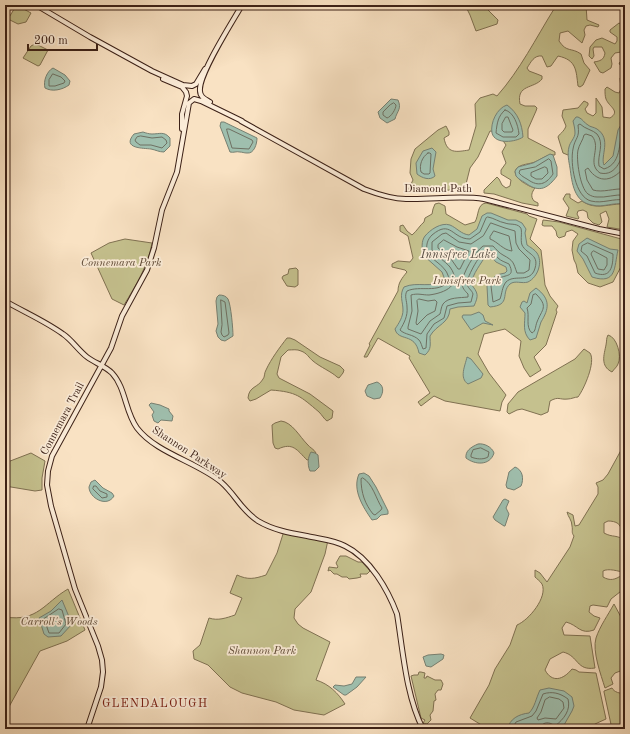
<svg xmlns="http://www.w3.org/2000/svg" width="630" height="734" font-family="'Old Standard TT',serif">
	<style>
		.green { fill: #c5c18e; stroke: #807152 }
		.water { fill: #9fbfae; stroke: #778072 }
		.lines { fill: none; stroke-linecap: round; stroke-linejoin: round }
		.shore { stroke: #6e7062; stroke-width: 1 }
		.secondary-casing { stroke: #3c2117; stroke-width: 6 }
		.secondary { stroke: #fbecd8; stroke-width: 4 }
		.labels { text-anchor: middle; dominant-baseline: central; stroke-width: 3.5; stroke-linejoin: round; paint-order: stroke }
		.street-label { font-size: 11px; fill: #3c2117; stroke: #fbecd8 }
		.park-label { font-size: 11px; font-style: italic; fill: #5e4935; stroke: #fbecd8 }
		.water-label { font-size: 12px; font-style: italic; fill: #5a5044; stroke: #fbecd8 }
		.neighbourhood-label { font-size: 12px; letter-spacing: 1px; fill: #7a1f14; stroke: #fbecd8 }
	</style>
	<rect width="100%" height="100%" fill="#f9e2c3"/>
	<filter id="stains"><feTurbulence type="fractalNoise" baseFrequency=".005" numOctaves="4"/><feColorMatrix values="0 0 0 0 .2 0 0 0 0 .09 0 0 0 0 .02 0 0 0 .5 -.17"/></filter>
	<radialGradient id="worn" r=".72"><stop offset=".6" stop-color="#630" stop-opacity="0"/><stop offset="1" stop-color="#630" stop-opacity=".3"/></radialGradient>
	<path class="green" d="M465,5h21l2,5 10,10 -1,4 -21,7 -6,-16z
		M554,5h32l1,15 12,5 -1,2 -8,-2 -4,1 -2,4 1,5 -3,8 -14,-12 -8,2 -1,8c8,12 12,6 22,13l3,9 6,7 -7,15 -3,2 -2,-1c-2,-15 -1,-26 -20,-30l-7,10 -4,1 -5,-11c-8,-1 -11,6 -15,12l2,3 8,3 5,2v3c-8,10 -26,5 -22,25l5,2h10l2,2 -1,3 -8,18v9l27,14v3c-8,-1 -13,4 -20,7 -5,2 -14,2 -18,6 -8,8 12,19 18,20 -3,4 -5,8 -1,13l4,2v3l-16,-3 -28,-9 -10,-1v-3l13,-13 2,2 3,6 4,3 4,-2 1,-6 -10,-6v-4l5,-7 -4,-11 4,-7 -9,-13 -7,-1 -12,26 -8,11 -5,20h-10l-4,2 -44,2 6,-12 -3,-7 1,-14 4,-10 23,-19 8,-4 3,6v3l-5,3c3,16 12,14 25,12l7,-24 -1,-22 5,-6 13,-4 4,2c23,-26 39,-58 57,-87z
		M16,6h2l13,7 -5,9 -8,2 -10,-5z
		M619,23l6,3v42h-1l-4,-3 -1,-2 3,-2 1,-6 -2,-3 -6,1 -4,5 1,6 -1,4 -8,5 -3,-1 -6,-10c6,-1 10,-2 11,-9l-3,-6h-8l-1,2 1,7 -2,3 -3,-3 1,-9 6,-7 6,-2 13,6 2,-3v-4l-7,-5v-2z
		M35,44l3,1 10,5 -8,15 -2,1 -15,-8 8,-12z
		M622,76l3,1v52l-17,41 -30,-21 -10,6 -5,-2 -5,-16c1,-3 6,-5 8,-11l-4,-10 1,-6 15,-2 6,-7 4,2v2l-3,4 2,4 6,3 3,-3v-15l6,9 1,10 7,1c11,-7 -1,-11 -4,-19 -1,-3 -1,-6 -1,-10l2,-2 8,5 4,1 2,-4 -1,-11z
		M566,194h4v4l8,5 4,-2c14,10 28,2 43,3v14l-3,5 3,3v4l-18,-3 2,-8 -3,-8 -6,3 2,8 -3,3 -6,-2 -5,-5 -1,-6 -4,-2 -5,1 -1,3 2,4 -1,1 -12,-3 3,-8 -6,-9z
		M439,203l6,3 1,8 19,11 10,-3c4,-7 2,-18 11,-19l41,11 2,2 8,3 -7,20 11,11 4,35 5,11 8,10 -2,4 1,2 -11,33 -12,12 7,13 -11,7 -6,-9 -5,-12 2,-15 -16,-12 -21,5 -6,20 11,19 17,22 -4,7 -2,9 -55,-10 -11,-5 -13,10 -3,-4 12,-9 -21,-35 1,-2 -32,-18 -11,19h-3l6,-12 -1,-1 29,-53c0,-8 4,-13 9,-19l-2,-2 -13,-3v-3l6,-3 12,1 3,-4 -5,-22 -8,-5v-5l3,-1 4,6 5,4c5,-4 8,-10 12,-13l1,-4 7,-4 1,-5 2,-5z
		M543,220l16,2 66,18v19l-12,23 -13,5 -12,-4 -10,-10 -2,-9 -2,-4 -2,-10 1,-9 5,-7 -6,-4 -6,2 -1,4 -6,2 -2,-2 -1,-5 -4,-5h-8l-2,-1z
		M125,239l27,4c-4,23 -16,42 -28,62l-12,-6 -21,-46 18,-10z
		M296,268l2,2v15l-3,2 -8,-1 -5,-8 1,-2 5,-2 1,-5z
		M608,335c9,2 14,21 10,29 -1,3 -4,5 -6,8 -12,-6 -8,-17 -6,-27 1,-5 0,-6 2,-10z
		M287,338h3l5,2 25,17 20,9 4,4 -1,3 -4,5 -2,-1c-5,-5 -17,-10 -24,-16 -4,-3 -6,-8 -12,-10 -4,-2 -8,-1 -13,-1l-7,7 -4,17 2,4 31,16 23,17 -1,7 -5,3c-3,-2 -5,-6 -8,-9 -19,-16 -22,-20 -48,-22l-15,9 -6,2 -2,-3c1,-12 10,-10 15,-19 2,-2 1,-6 3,-9 5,-11 14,-23 21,-32z
		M584,349l6,4c6,9 -6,36 -12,44 -3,0 -7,2 -10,2 -9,1 -9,-3 -18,2l-2,11 -7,3 -19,-6 -5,1 -8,4 -2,-2 1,-8 10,-12 57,-33z
		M281,421c11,1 19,16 26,23 3,4 7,5 9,9l-4,6 -5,1c-10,-10 -14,-18 -29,-11l-3,-1 -2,-5 -1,-18 3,-2z
		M625,443v93l-4,-4c1,-8 -5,-11 -13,-11l-4,2v10c9,5 13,1 21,8v32c-6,-2 -17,-5 -22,-2v6c7,4 12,3 19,-2l3,1v12l-14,11 -4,8 -14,-2 -3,1 -1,6 5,4 6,2 -6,12c-14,5 -16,-5 -28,-8l-4,6 2,7 26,1 5,32c-19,3 -16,-12 -32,-16l-13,7 -5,11c7,13 18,10 27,-1l4,1 3,2 17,1 10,46 -11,5 -6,5h-101l-18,-11 19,-33 6,-16 15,-24 7,-20c12,-5 31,-28 25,-41 -2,-3 -5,-5 -7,-7v-7l5,3 7,9 23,-35 4,-11c-3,-4 -1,-5 -2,-10 0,-6 -4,-9 -5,-14l6,3 2,11 4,-1 19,-31v-7l-2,-4 7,-3 5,-6z
		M31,453l14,8 -3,17v12l-7,1 -30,-5v-23z
		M284,531l44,9 -3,14 -14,38 -16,17 -1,9 4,6 5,4 27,14 -14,38c13,4 22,13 29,24l-21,11 -30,-5 -18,-8 -34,-9 -12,-6 -22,-22 -14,-6 -1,-8 7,-6 9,-27c9,3 17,0 26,-3l7,-17 -12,-5 7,-18c11,5 17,4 29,0l11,-22z
		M340,556h6l12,6h4l8,9 -3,3h-7l1,3 -4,1 -8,1 -2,-2h-5l-5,-3h-3l-4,-4 -2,1 1,-4 8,1 1,-1 -2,-4z
		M68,589l17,41 -18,11 -27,10 -35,63v-97c33,5 39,-14 63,-28z
		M614,604l8,15 3,3v49l-2,-1 -8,3 -4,5 2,6 -8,4c-4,-13 -13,-37 -9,-50 4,-12 12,-23 18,-34z
		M419,672h2l4,1 -1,5h2l1,-2 8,4h6l2,4 -2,6h-3l-3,4 1,6 -2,1 -1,10 -3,4 1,5 -4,4 -4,-1 2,-3 -4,-2 -10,-42 3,-1h4z
		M612,688c2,4 8,6 13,5v36h-13l-8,-37v-1z"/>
	<path class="water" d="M53,68l12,7 5,6 -1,4c-7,5 -17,7 -24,3 -2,-7 2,-17 8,-20z
		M391,99l7,1c4,9 -1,11 -3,19l-8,4 -7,-5 -2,-6z
		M507,105c11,8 15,19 16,32 -7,5 -28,8 -31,-4 -2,-10 5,-25 15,-28z
		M578,117c5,2 6,6 10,8 2,2 6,2 9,4 15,10 3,27 7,36l9,-9 5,-26 7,-12v86c-12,-2 -22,4 -33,1 -18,-3 -20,-22 -22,-37 -1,-6 -3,-14 -1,-21 1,-5 6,-9 6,-14 0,-4 -1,-8 -2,-12l3,-4z
		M221,122h3l33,16c0,6 -3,16 -10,15 -3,0 -5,-1 -7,-1 -4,-1 -6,1 -10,0l-10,-26z
		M143,132c3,1 6,2 9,2 8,0 12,-3 18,4v8l-6,6c-5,0 -8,-2 -13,-3 -7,-1 -30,0 -17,-15z
		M432,148l4,4 -3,17 2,7c-5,5 -13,2 -18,-2l-1,-11 7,-12z
		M550,154l3,1 4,12v9c-9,12 -17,17 -30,8 -4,-3 -8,-4 -11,-8l-1,-5 3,-4 15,-4z
		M487,213h4l17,7h8l6,3 4,6 -1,4 2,12c3,2 8,5 10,8 6,9 1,24 -9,29 -6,2 -13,-2 -18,2 -10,9 2,21 -20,23l-2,-2 -1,-19 9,-11 9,-2 2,-2 -1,-4 -10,-5 -7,-8 -3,1c-5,9 -13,18 -15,29 7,9 8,11 3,22l-16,1 -8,2c-1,15 -13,15 -20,27 0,8 2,13 -5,19l-6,-2c-4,-21 -21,-11 -24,-24 4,-6 8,-12 8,-19 0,-8 -4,-15 1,-23 14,-6 26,2 41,-7l-3,-8 -19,-17c-1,-6 -2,-14 2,-19 5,-6 16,-14 25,-11 7,3 11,9 19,10l8,-6 5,-13z
		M587,238l23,11 8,1c-4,17 -1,35 -26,27l-9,-18 -6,-8 2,-7z
		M536,288c15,11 13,21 5,34 -2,5 -3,11 -5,16l-6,2c-8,-8 -5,-17 -5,-27l-5,-6 2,-5 2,-1 3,2 3,-10z
		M219,295c4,0 7,1 9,4 3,6 5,30 5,37l-8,5 -4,-1 -3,-3 -2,-6 2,-7 -2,-23 1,-4z
		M479,312l4,3 2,6 8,4 -10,-2 -12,7 -9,-13 1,-2h8z
		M467,357l4,2 12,15 -2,4 -13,6c-9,-6 -3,-18 -1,-27z
		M377,382c7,3 7,10 3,16l-6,1 -7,-3 -2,-5 3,-6z
		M151,403l9,2 9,4v2l4,5 -1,5 -11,-1 -3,3 -4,-2 -2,-6 2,-3 -5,-7z
		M478,444c6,-1 14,3 16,9 -4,13 -19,12 -28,5 -1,-7 5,-11 12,-14z
		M311,452l4,1 3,2 1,12 -4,4h-5c-3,-7 -2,-14 1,-19z
		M515,467c8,3 9,12 6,19l-7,4 -7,-2 -1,-3 3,-13z
		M364,473l5,3 7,11 12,24v3l-7,1 -4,4 -5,1c-9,-13 -20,-30 -13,-46z
		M95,480l8,8 9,5 2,3c-7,12 -25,2 -25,-9l2,-5z
		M505,499l4,2 -3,7 3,6 -4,12h-1l-9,-6 -2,-3 10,-17z
		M62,600l10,24 -11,12 -13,1 -4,-3 -5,-16 12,-7z
		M441,654l3,1 -1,4 -12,8 -5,-1 -3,-9 5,-2z
		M356,677h10l-9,10 -11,8h-2l-11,-8 2,-2 9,1 8,-2z
		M549,688l15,3 8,6 2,9 -2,5 -8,14 -4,2h-14l-3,2h-35c1,-10 11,-15 21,-16 6,-6 7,-15 11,-23z"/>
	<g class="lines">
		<path class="shore" d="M53,74l8,3 4,4 -1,2 -9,3h-6v-6z
			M394,103l2,2c0,4 -5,12 -9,13l-4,-3v-3l7,-7z
			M505,110c9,2 13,15 14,24l-3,3h-13l-7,-4c1,-10 2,-17 9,-23z
			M506,117h2l5,13 -1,2h-8l-2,-2v-6z
			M625,124c-8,14 -1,39 -21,45l-5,-3c-2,-11 6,-22 -2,-32 -4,-4 -12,-5 -17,-10l-2,1c2,14 -3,12 -5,24 -3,14 2,48 18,52 12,3 22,-3 34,-1
			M227,129h2l23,11 1,2 -4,7 -17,-1 -5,-17z
			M141,136l11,2 10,-1 4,3 1,3 -5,5 -11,-3h-11l-4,-3 -1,-2 2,-3z
			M625,144c-2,12 -8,33 -25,29 -14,-10 2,-25 -8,-37l-6,-2 -2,1c-1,5 -5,10 -6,15 -2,9 2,38 10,44 3,2 6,3 9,3 9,1 18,-3 28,-2
			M428,153h2l1,1 -1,19 -1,1h-5l-3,-2c-2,-7 1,-15 7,-19z
			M549,159l2,2 2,13c-6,9 -13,13 -23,7 -4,-3 -8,-4 -11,-8l1,-3 15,-3z
			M625,166c-11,15 -26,19 -37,2l-3,2 2,10 6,10c10,3 21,-2 32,-1
			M545,167l2,1 1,5 -6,6h-6l-5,-3v-3z
			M488,217c6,1 11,5 17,6 5,2 11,0 15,4 3,2 0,13 2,18 5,10 19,9 12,26 -6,12 -20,3 -28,11 -4,5 -4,12 -6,17l-7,3 -2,-16c2,-2 5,-6 7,-7 7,-5 18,-1 11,-15 -4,-2 -8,-3 -11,-6 -3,-3 -5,-8 -10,-8 -7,0 -21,27 -21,33 0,5 5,7 6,11l-2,8 -13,1 -11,3 -3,12 -10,6 -7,10 -1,14 -3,1c-1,-2 -2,-7 -4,-9 -6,-6 -14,-5 -19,-10 4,-7 8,-14 7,-23 0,-6 -3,-11 0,-16 13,-6 31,3 42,-10 0,-14 -15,-19 -22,-28 -1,-8 0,-13 5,-18 19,-16 20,4 38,4l10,-7 6,-14z
			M491,223l14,5 10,3 1,12 3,6 11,11 -1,10 -5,3h-7c-4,-11 -3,-12 -14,-18 -4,-2 -7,-6 -10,-9h-10c-8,6 -21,28 -21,37 0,5 3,8 6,11v3c-8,1 -20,0 -25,7 -2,3 -2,7 -3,10l-10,7 -9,13 -13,-5v-2l4,-16 -1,-16c7,-2 11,0 18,0 16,-2 34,-10 21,-28 -5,-6 -14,-11 -18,-17v-8l10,-8 4,-1 13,9 12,2 12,-8z
			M494,231l15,5 3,15c-9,-1 -14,-9 -22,-12v-2z
			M444,240l13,7 12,4 -9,18h-2l-7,-10 -13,-11v-3z
			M588,243l25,11c0,12 -2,25 -18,19l-8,-17 -6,-5 1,-5z
			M594,251l13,7v7l-3,5 -6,-1 -7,-15 1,-2z
			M536,294c13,13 6,15 1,28 -2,5 -1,9 -5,11 -7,-6 -2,-17 -5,-25l4,-4 2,-9z
			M419,299l9,2 7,-1 2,2 -2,9 -8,4 -10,10 -1,-2 2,-12 -1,-10z
			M221,300l4,2 4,31 -1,2 -4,2 -2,-2 -1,-3 1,-7z
			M481,448l8,4 -1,5c-5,3 -12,2 -17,0v-2l2,-5z
			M363,478c10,6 13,21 19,30l-1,2 -6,5 -2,-1c-8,-10 -12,-21 -12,-35z
			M94,486h2l4,5 7,3v3l-5,1 -9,-9z
			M59,609l3,1 4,14 -7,9h-10l-5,-14z
			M550,697l9,2 4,3 1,6 -8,11 -11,-1 -7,2 -1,-2 4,-6 4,-12z
			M512,729l4,-7 16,-6 4,-5 7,-17c9,-3 17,-1 25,5 3,11 -4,20 -13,27 -4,-3 -9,-5 -13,-1l-1,4"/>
		<g class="secondary-casing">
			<path id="secondary" d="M36,5l54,32 62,34 31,14 9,1 4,-2 9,-15
				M163,79l19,8 4,5 1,4 -5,18v15
				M210,102c-5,-3 -10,-5 -10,-11 -2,-16 33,-70 42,-86
				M241,121l123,68c13,5 27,10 42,10 26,1 52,-4 78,0l115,30 26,5
				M5,301c19,11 40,20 58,33 9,6 15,16 24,23 8,6 18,9 25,16 14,15 13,39 25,55 19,25 60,34 84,54 15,13 19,27 37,39 15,9 32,12 49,15 13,3 27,4 38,10 25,12 43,44 52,68 6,37 9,82 26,115
				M87,729l14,-42 2,-15 -1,-12 -4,-14 -23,-57 -24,-83 -4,-21 1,-14 4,-15 59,-108 11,-32 25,-46 7,-22 8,-38 15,-38 12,-69 5,-4 7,2 41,20"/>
		</g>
		<use href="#secondary" class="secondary"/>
	</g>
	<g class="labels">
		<g class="street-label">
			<text x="438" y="189">Diamond Path</text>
			<text transform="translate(63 419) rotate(-62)">Connemara Trail</text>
			<text transform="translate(189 453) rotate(33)">Shannon Parkway</text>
		</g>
		<g class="park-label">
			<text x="121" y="263">Connemara Park</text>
			<text x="467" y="281">Innisfree Park</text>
			<text x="59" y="622">Carroll's Woods</text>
			<text x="262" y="651">Shannon Park</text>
		</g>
		<g class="water-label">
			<text x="458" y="255">Innisfree Lake</text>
		</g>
		<g class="neighbourhood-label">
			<text x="155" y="704">GLENDALOUGH</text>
		</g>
	</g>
	<rect width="630" height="734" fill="none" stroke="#f9e2c3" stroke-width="20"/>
	<rect x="6" y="6" width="618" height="722" fill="none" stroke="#3c2117" stroke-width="2"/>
	<rect x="10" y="10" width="610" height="714" fill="none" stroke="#3c2117"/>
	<path d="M28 44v6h69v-6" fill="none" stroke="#3c2117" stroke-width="2"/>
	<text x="34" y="44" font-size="12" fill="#3c2117" stroke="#fbecd8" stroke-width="3" paint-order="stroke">200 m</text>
	<rect width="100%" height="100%" filter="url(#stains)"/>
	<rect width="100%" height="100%" fill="url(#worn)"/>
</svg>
